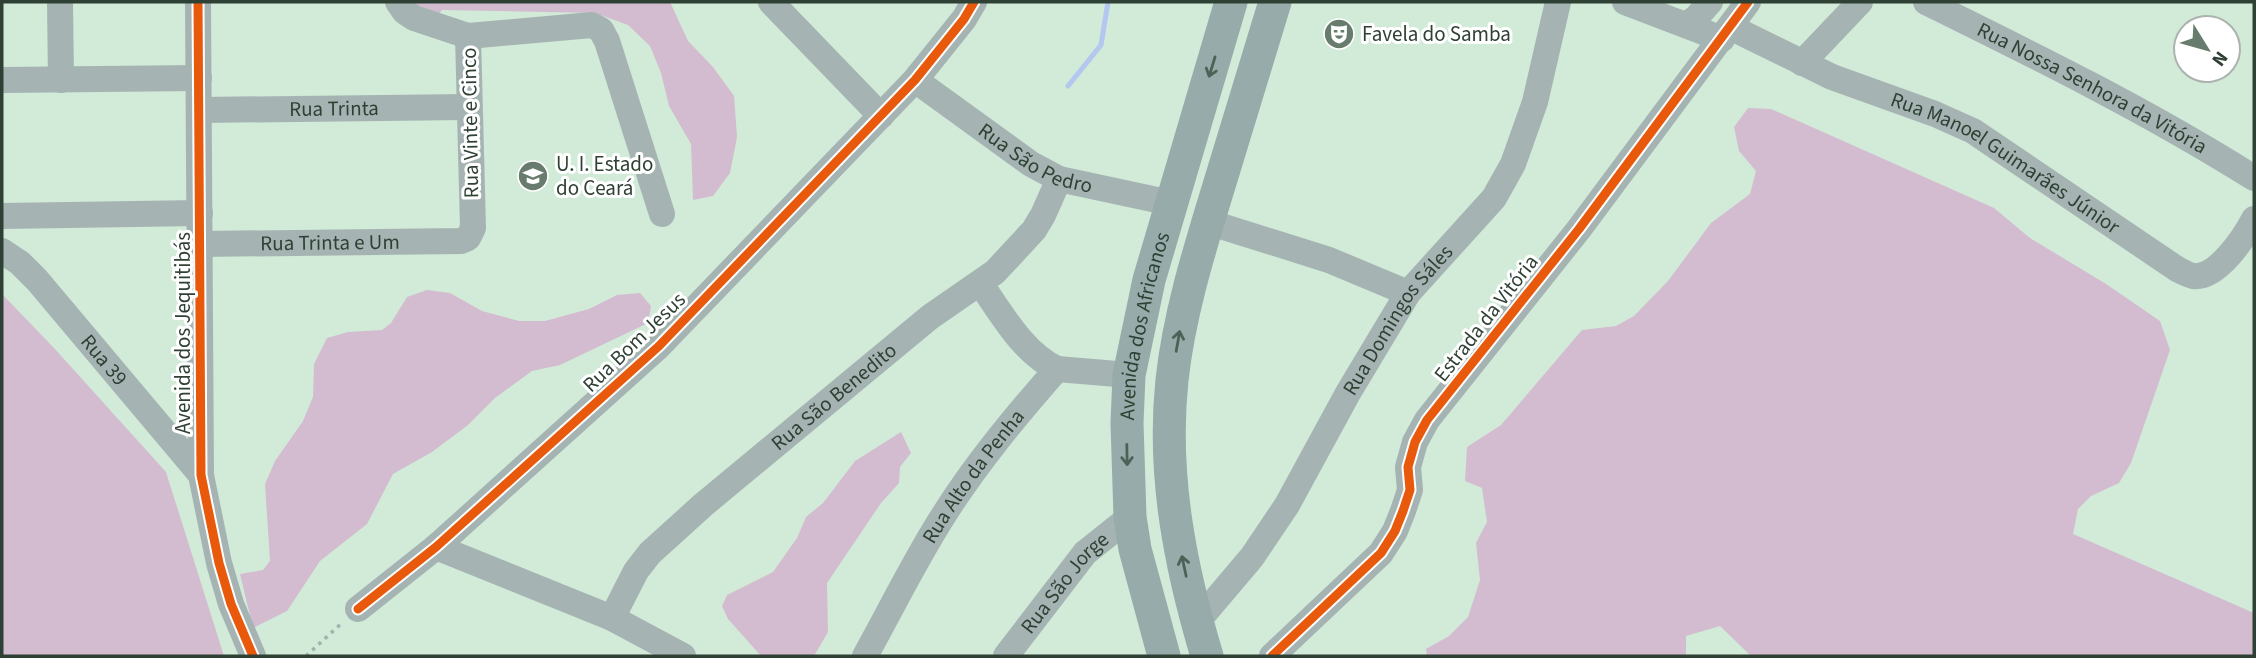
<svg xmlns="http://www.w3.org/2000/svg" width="2256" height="658" font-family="'Source Sans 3',sans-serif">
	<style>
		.forest { fill: #d3bcd0 }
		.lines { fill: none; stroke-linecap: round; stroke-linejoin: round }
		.stream { stroke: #b4c7f0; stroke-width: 5 }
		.path { stroke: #a2b2ae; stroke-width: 3.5; stroke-dasharray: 3.5 5; stroke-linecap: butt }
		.minor { stroke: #a5b4b3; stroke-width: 26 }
		.major { stroke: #96abaa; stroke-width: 33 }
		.cycleway-casing { stroke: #fff; stroke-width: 13 }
		.cycleway { stroke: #e8590c; stroke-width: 9 }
		.oneway { stroke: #4e6157 }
		.labels { text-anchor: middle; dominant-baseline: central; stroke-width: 6; stroke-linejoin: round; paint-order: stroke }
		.poi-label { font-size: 21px; fill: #2f4134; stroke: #fff; text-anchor: start }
		.street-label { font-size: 21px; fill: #2f4134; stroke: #fff }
	</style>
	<rect width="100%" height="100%" fill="#d2ead8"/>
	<path class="forest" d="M410,2h260l18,39 25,26 21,29 3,41 -7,36 -17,23 -20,4 -2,-56 -22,-38 -8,-33 -11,-27 -22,-21 -33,-12 -153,-3 -7,9z
		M1748,108l23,1 223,99 36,30 76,46 54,37 10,29 -39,113 -12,20 -28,13 -13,13 -5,25 181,79v43h-503l-31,-30 -34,10v20h-259l-1,-7 23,-13 19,-19 12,-37 -4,-37 11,-21 -5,-34 -17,-7 2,-34 34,-22 81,-95 34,-4 18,-10 34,-35 43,-58 39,-29 6,-23 -17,-20 -5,-24z
		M427,290l23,3 32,18 37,10h26l44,-12 28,-14 23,-2 11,13 -3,17 -88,42 -28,6 -37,27 -27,27 -36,27 -39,22 -26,50 -47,37 -33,50 -34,17 -13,-54 23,-4 7,-9 -5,-77 10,-23 28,-40 10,-24 1,-33 13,-26 21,-6 34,-2 9,-7 16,-26z
		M2,294l52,54 112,124 58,184h-222z
		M901,432l10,21 -11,14 -1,16 -18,20 -54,80 1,49 -14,24h-53l-33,-37 -6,-13 5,-11 46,-23 24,-34 9,-21 17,-14 32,-42z"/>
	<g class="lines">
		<path class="stream" d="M1068,86l33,-41 7,-43"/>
		<path class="path" d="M306,656l37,-34"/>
		<g class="minor">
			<path d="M60,2l1,78"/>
			<path d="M198,2l3,473 18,88 12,41 22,52"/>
			<path d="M398,2l7,10 9,6 54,18 124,-11 9,5 6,11 55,173"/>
			<path d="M771,2l110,114"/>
			<path d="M1625,2l97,37"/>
			<path id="s1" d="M1926,2c112,55 223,110 328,176"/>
			<path d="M1686,25l10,-7 14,-16"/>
			<path id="s2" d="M1730,27l102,50 103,37 38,17 204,138c4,2 11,6 16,7 24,3 51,-38 61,-57"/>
			<path d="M1802,63l58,-61"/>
			<path d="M2,80l197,-2"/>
			<path id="s3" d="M915,80l116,84 28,15 112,24"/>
			<path id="s4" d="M199,110l269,-3"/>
			<path d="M2,216l198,-3"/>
			<path d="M1208,222l121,38 79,33"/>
			<path id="s5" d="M200,244l261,-3 7,-3 5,-10 -5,-192"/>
			<path id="s6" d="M2,251l18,12 17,17 164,195"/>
			<path d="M980,283c22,31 42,69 77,86l72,6"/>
			<path d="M436,547l176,71 71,38"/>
			<path d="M358,609l78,-62 223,-201 256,-266 49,-61 10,-17"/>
			<path id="s7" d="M612,618l24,-47 14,-18 53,-48 227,-188 65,-45 39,-42 9,-15 16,-36"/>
			<path id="s8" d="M1197,622l55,-65 35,-52 61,-112 60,-100 86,-95 19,-34 22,-62 23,-100"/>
			<path id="s9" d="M865,656c25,-45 48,-92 75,-135 34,-55 75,-104 117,-152"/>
			<path id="s10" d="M1006,656l79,-103 45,-36"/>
			<path d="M1272,656l109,-103 14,-22 8,-20 7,-21 -2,-23 7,-25 12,-22 152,-191 169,-227"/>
		</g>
		<g class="major">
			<path id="s11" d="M1164,656l-29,-107 -5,-32 -3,-94 2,-48 20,-95 82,-278"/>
			<path d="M1207,656c-27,-90 -45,-182 -35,-276 7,-65 27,-129 46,-191 19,-62 38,-125 57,-187"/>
		</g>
		<g class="cycleway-casing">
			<path id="cycleway" d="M198,2l3,473 18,88 12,41 22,52
				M358,609l78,-62 223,-201 256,-266 49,-61 10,-17
				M1272,656l109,-103 14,-22 8,-20 7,-21 -2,-23 7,-25 12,-22 152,-191 169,-227"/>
		</g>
		<use href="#cycleway" class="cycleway"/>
	</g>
	<defs><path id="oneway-shaft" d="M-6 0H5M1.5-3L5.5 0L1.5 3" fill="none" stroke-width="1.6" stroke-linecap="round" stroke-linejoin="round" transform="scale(1.75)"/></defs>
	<g class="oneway">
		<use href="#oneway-shaft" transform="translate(1212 67) rotate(107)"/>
		<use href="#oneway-shaft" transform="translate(1178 341) rotate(-80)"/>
		<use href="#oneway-shaft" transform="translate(1127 455) rotate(89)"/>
		<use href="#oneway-shaft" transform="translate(1184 566) rotate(-102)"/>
	</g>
	<defs>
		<g id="theatre-disc" transform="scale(1.575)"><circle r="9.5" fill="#687c6d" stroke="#fff"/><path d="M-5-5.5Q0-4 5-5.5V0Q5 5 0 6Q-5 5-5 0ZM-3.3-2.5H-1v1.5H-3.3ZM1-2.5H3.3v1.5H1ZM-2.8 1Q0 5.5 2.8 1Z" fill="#fff"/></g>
		<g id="school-disc" transform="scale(1.575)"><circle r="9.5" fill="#687c6d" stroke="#fff"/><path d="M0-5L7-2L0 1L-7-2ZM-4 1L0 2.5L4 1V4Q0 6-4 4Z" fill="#fff"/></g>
	</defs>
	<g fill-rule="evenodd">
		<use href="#theatre-disc" x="1339" y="34"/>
		<use href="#school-disc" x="533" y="176"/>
	</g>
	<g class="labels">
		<g class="poi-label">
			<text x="1362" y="34">Favela do Samba</text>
			<text x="556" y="164">U. I. Estado<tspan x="556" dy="24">do Ceará</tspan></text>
		</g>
		<g class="street-label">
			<text stroke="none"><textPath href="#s1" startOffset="187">Rua Nossa Senhora da Vitória</textPath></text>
			<text stroke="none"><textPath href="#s4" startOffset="135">Rua Trinta</textPath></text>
			<text transform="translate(470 123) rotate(-91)">Rua Vinte e Cinco</text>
			<text stroke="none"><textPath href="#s3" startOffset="145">Rua São Pedro</textPath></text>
			<text stroke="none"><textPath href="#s2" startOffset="308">Rua Manoel Guimarães Júnior</textPath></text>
			<text stroke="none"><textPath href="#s5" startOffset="130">Rua Trinta e Um</textPath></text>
			<text transform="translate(1486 318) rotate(-52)">Estrada da Vitória</text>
			<text stroke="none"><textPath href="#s8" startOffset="364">Rua Domingos Sáles</textPath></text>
			<text stroke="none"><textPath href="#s11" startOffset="336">Avenida dos Africanos</textPath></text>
			<text transform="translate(183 333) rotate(-90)">Avenida dos Jequitibás</text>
			<text transform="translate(634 342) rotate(-44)">Rua Bom Jesus</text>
			<text stroke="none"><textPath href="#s6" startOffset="150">Rua 39</textPath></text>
			<text stroke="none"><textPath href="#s7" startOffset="317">Rua São Benedito</textPath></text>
			<text stroke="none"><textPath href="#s9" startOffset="210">Rua Alto da Penha</textPath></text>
			<text stroke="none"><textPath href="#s10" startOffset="94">Rua São Jorge</textPath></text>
		</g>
	</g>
	<rect width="2256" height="658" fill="none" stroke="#2f4134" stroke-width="7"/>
	<g transform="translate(2207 49) rotate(127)"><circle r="33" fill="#ffffff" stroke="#acb3ae" stroke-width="2"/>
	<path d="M0-5L12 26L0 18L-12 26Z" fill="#687c6d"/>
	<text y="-10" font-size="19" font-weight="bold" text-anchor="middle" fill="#2f4134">N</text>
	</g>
</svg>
